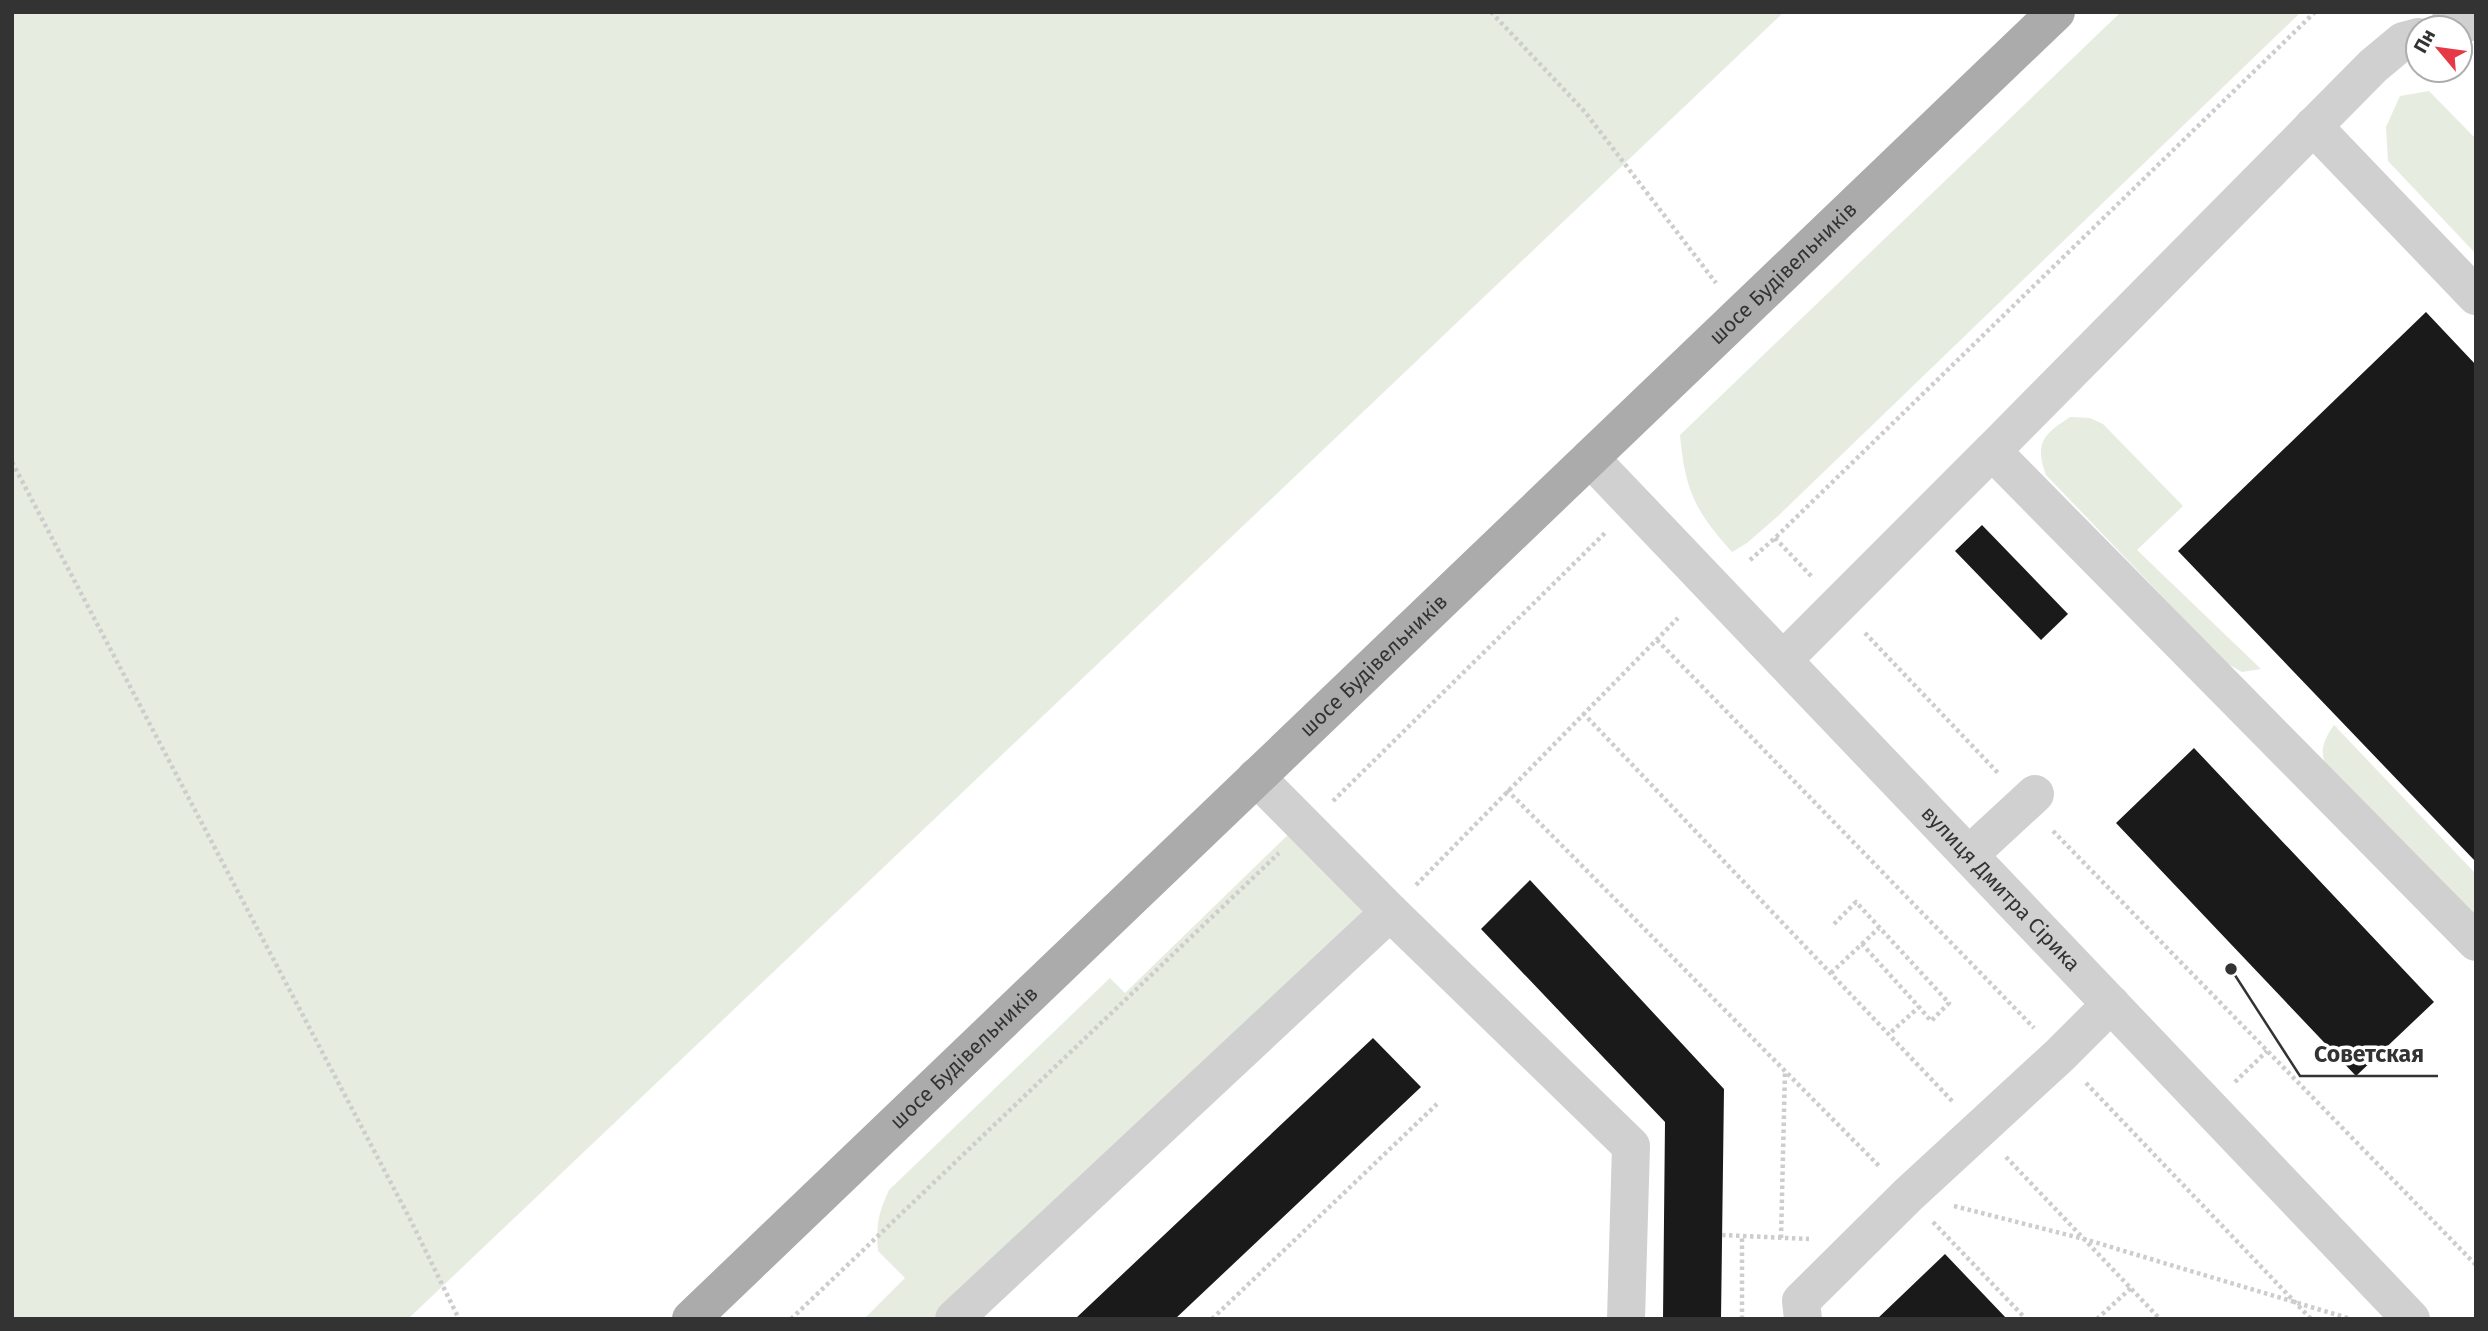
<svg xmlns="http://www.w3.org/2000/svg" width="2488" height="1331" font-family="'Fira Sans',sans-serif">
	<style>
		.green { fill: #e6ecdf }
		.building { fill: #1a1a1a }
		.lines { fill: none; stroke-linecap: round; stroke-linejoin: round }
		.path { stroke: #cdcdcd; stroke-width: 4.5; stroke-dasharray: 3.5 3.5; stroke-linecap: butt }
		.minor { stroke: #d0d0d0; stroke-width: 38 }
		.major { stroke: #ababab; stroke-width: 38 }
		.labels { text-anchor: middle; dominant-baseline: central; stroke-width: 7; stroke-linejoin: round; paint-order: stroke }
		.street-label { font-size: 21px; fill: #333; stroke: #fff }
		.leader { fill: none; stroke: #333; stroke-width: 2.5 }
		.callout-dot { fill: #333; stroke: #fff; stroke-width: 2.5 }
		.callout-label { font-size: 23px; text-anchor: middle; font-weight: bold; fill: #333; stroke: #fff; stroke-width: 7; stroke-linejoin: round; paint-order: stroke }
	</style>
	<rect width="100%" height="100%" fill="#fff"/>
	<path class="green" d="M12,12h1772l-1376,1307h-396z
		M2121,12h180l-523,504 -31,27 -15,9c-37,-41 -47,-62 -52,-117z
		M2429,91l47,48v115l-88,-93 -2,-34 14,-31z
		M2070,417l20,1 13,6 80,82 -46,44 124,119 -19,3 -16,-9 -180,-188c-12,-32 -2,-41 24,-58z
		M2334,725l142,149v42l-149,-148c-8,-17 -4,-27 7,-43z
		M1295,828l77,78 -440,413h-68l41,-41 -27,-27c-2,-26 0,-37 11,-61l221,-212 15,15z"/>
	<path class="building" d="M2426,312l50,53v497l-298,-311z
		M1982,525l86,89 -27,26 -86,-89z
		M2194,748l240,254 -78,74 -240,-253z
		M1530,880l194,209 -3,230h-58l2,-197 -184,-193z
		M1373,1038l48,49 -246,232h-100z
		M1945,1254l62,65h-130z"/>
	<g class="lines">
		<path class="path" d="M1491,12l94,100 131,171
			M12,462l399,759 48,98
			M1775,538l38,40
			M1750,560l25,-22 540,-526
			M1865,633l134,141
			M1657,640l377,388
			M1583,713l371,390
			M1507,790l374,378
			M1333,801l273,-269
			M2053,831l423,434
			M1416,885l262,-267
			M1834,924l22,-22 93,101 -18,18 -12,-14
			M1862,944l17,-16
			M1831,973l31,-29 57,63 -30,27
			M2235,1082l32,-31
			M2086,1083l225,236
			M2006,1157l154,162
			M1954,1206l130,33 267,80
			M1933,1222l93,97
			M1722,1235l87,4
			M1781,1238l4,-167
			M791,1319l488,-466
			M1212,1319l225,-215
			M1742,1319v-83
			M2097,1319l34,-31"/>
		<g class="minor">
			<path d="M2446,28l20,-7 10,1"/>
			<path d="M2313,126l163,170"/>
			<path d="M1992,451l381,-385 30,-25 15,-4"/>
			<path id="s1" d="M1590,458l821,861"/>
			<path d="M1783,660l209,-209 484,491"/>
			<path d="M1256,777l134,135 241,234 -5,173"/>
			<path d="M1969,855l66,-61"/>
			<path d="M954,1319l436,-407"/>
			<path d="M1803,1319l-2,-18 107,-106 152,-140 51,-51"/>
		</g>
		<path class="major" id="s2" d="M691,1319l1365,-1307"/>
	</g>
	<g class="labels">
		<g class="street-label">
			<text stroke="none"><textPath href="#s2" startOffset="1512">шосе Будівельників</textPath></text>
			<text stroke="none"><textPath href="#s2" startOffset="945">шосе Будівельників</textPath></text>
			<text stroke="none"><textPath href="#s1" startOffset="595">вулиця Дмитра Сірика</textPath></text>
			<text stroke="none"><textPath href="#s2" startOffset="378">шосе Будівельників</textPath></text>
		</g>
	</g>
	<path class="leader" d="M2231 969L2300 1076H2438"/>
	<circle class="callout-dot" cx="2231" cy="969" r="7"/>
	<g class="callout-label">
		<text x="2369" y="1062">Советская</text>
	</g>
	<rect width="2488" height="1331" fill="none" stroke="#333333" stroke-width="28"/>
	<g transform="translate(2439 49) rotate(299)"><circle r="33" fill="#ffffff" stroke="#adadad" stroke-width="2"/>
	<path d="M0-5L12 26L0 18L-12 26Z" fill="#e63946"/>
	<text y="-10" font-size="19" font-weight="bold" text-anchor="middle" fill="#333333">Пн</text>
	</g>
</svg>
